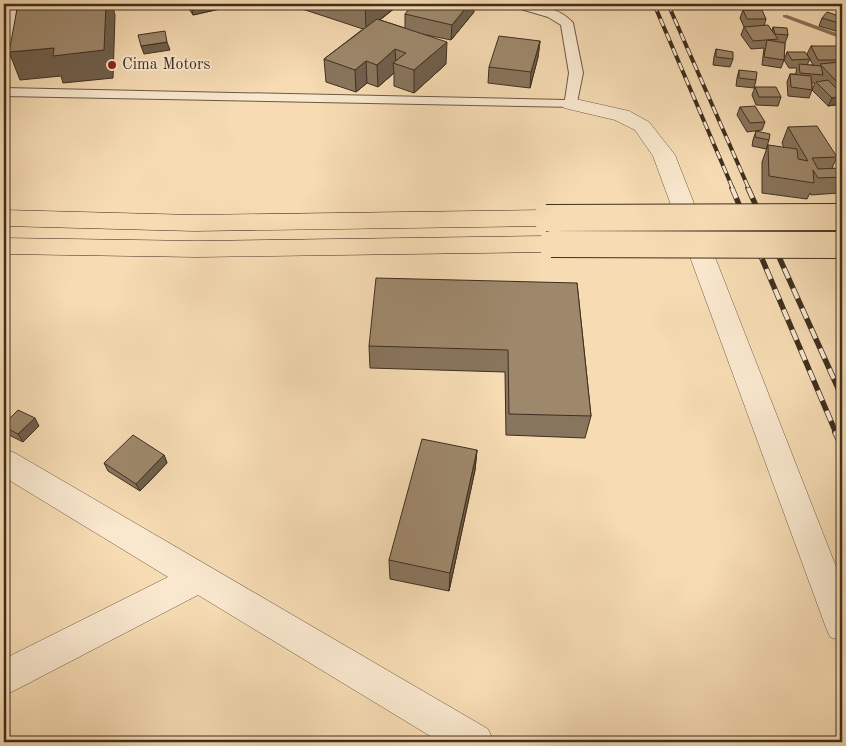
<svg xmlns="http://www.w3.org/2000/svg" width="846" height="746" font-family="'Old Standard TT',serif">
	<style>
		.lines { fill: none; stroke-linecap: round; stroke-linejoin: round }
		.stream { fill: #88725a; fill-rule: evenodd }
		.service-casing { stroke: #6d5944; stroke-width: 2 }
		.minor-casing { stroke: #6d5944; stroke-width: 1 }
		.trunk-casing { stroke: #3f2e1f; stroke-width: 1 }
		.service { fill: #f9e8ce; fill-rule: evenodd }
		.minor { fill: #f9e8ce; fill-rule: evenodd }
		.trunk { fill: #f6dbb3; fill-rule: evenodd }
		.rail-far2-casing { stroke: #3f2e1f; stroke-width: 4 }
		.rail-far1-casing { stroke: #3f2e1f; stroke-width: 5.5 }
		.rail-casing { stroke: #3f2e1f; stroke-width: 6 }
		.rail-far2 { stroke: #f9e8ce; stroke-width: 2.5; stroke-dasharray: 8; stroke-linecap: butt }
		.rail-far1 { stroke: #f9e8ce; stroke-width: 4; stroke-dasharray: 11; stroke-linecap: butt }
		.rail { stroke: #f9e8ce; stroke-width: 4.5; stroke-dasharray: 14; stroke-linecap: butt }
		.trunk-bridge-casing { stroke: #3f2e1f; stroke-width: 28; stroke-linecap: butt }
		.trunk-bridge { stroke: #f6dbb3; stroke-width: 26 }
		.wall { fill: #88755d; stroke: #3f2e1f }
		.shaded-wall { fill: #6f5f4c; stroke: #3f2e1f }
		.building { fill: #9e886c; stroke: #3f2e1f }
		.poi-dot { fill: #8f2418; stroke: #f9e8ce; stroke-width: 2 }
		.labels { text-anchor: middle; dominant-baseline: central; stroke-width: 4; stroke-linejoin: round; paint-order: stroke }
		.far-poi-label { font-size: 16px; fill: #3f2e1f; stroke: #f9e8ce; text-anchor: start }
	</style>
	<rect width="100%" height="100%" fill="#f6dbb3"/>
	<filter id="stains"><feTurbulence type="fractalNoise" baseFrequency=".004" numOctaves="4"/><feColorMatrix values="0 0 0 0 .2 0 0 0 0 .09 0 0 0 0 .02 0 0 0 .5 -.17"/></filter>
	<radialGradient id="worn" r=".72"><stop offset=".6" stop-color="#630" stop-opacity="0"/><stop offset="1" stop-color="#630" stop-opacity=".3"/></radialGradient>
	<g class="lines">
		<path class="stream" d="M783,15h4l55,20v4l-59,-22z"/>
		<g class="service-casing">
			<path id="service" d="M5,4h12l-7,53 -6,4z
				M512,4c19,-1 48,3 61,19l10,50 -7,34 -572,-11v-8l561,12 4,-27 -8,-48 -13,-8 -34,-10z"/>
		</g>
		<g class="minor-casing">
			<path id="minor" d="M571,98l58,13 20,11 26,33 167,427v59l-12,-4 -5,-12 -172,-469 -18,-26 -20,-10 -51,-12 -3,-4 3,-4z
				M4,449l11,4 473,276 6,13h-54l-242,-147 -194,101v-37l164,-82 -164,-100z"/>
		</g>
		<g class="trunk-casing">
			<path id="trunk" d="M4,210l190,5 352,-5 8,3 4,5 -4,5 -8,3 -352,5 -190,-5z
				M551,236l8,2 4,6 -4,6 -8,2 -354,5 -193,-3v-16l193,3z"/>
		</g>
		<use href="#service" class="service"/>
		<use href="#minor" class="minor"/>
		<use href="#trunk" class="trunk"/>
		<g class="rail-far2-casing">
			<path id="rail-far2" d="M654,4l79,185
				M668,4l81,185"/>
		</g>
		<g class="rail-far1-casing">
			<path id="rail-far1" d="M732,188l104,245
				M748,188l94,209"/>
		</g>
		<g class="rail-casing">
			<path id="rail" d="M835,432l7,15"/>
		</g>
		<use href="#rail-far2" class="rail-far2"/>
		<use href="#rail-far1" class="rail-far1"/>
		<use href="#rail" class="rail"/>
		<g class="trunk-bridge-casing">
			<path id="trunk-bridge" d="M546,218l296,-1
				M551,244l291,1"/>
		</g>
		<use href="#trunk-bridge" class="trunk-bridge"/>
	</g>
	<path class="wall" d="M186,4h56l-49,11z
		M287,4h113l-20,16 25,8v-14l69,-2 -23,28 -29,-6 24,30 -32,29 -20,-7v-13l-16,14 -11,-4 -11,9 -30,-10 -2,-23 39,-30z
		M743,10l23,9 -2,7 8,5 1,-4 15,8 -3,8 -1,17 -3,8 -19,-3 2,-17 -13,1 -10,-14 3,-8 -4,-9z
		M842,17v16l-23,-7 3,-8z
		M540,41l-2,16 -8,31 -42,-5 1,-16z
		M811,46l31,5v38l-4,1 3,14 -13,2 -16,-16 3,-7h-3v7l-3,8 -21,-2 -1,-14 3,-8h6v-2l1,-4h-8l-5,-8 3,-8 23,7 -3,6h6l-6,-11z
		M716,49l17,10 -3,8 -17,-2 1,-8z
		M739,70l17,10 -2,8 -18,-2 1,-8z
		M755,87l26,10 -3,9 -22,-1 -4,-10z
		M740,107l25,15 -3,8 -15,2 -10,-17z
		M788,127l49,30 -5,11 10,3v14l-4,8 -27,2 -1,-2 -3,6 -45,-6v-31l6,-17 16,3 -2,-5z
		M756,131l13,9 -3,9 -14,-3 1,-6z
		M577,283l14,133 -6,22 -79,-3 -1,-63 -135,-4 -1,-22z
		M4,424l35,2 -16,16 -16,-8 -3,-4z
		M477,450l-2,20 -26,121 -59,-12 -1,-19z
		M164,455l3,8 -27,28 -32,-20 -4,-8z"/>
	<path class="shaded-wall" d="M106,4h6l3,11 -2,63 -50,5 -2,-7 -41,4 -11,-28 45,-4z
		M191,4h51l-49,11z
		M365,4h35l-34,26z
		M469,4h5v8l-23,28 1,-15z
		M540,41l-2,16 -8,31 1,-16z
		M167,42l3,8 -26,4 -3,-8z
		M447,42l-1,22 -32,29v-23z
		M395,49l1,15 -3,-1 1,10 -16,14 -1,-22z
		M366,61l1,22 -11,9 -1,-22z
		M842,96v6l-1,2 -13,2 4,-8z
		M35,418l4,8 -16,16 -5,-8z
		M477,450l-2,20 -26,121 1,-18z
		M164,455l3,8 -27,28 -4,-7z"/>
	<path class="building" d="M18,4h88l-2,46 -51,6 1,-8 -45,4z
		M413,4h56l-17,21 -47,-11z
		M743,10h19l4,9h-19z
		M827,12l15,5v7l-20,-6z
		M377,19l70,23 -33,28 -21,-7 13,-10 -11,-4 -18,16 -11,-4 -11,9 -31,-11z
		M768,25l10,14 -25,2 -9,-14z
		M773,27l14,1 1,7 -13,-1z
		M165,31l2,11 -26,4 -3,-11z
		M499,36l41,5 -9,31 -42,-5z
		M767,40l18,3 -1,17 -20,-3z
		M811,46h28l3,5v9h-24z
		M716,49l17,3v7l-17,-2z
		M787,52h18l5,7 -18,1z
		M840,62l2,2v5l-3,1 3,3v9h-5l-17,-18z
		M799,64l22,2 2,9 -23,-2z
		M739,70l18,2 -1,8 -17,-2z
		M790,74l21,2 1,14 -21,-3z
		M828,80l14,14v2l-10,2 -16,-16z
		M755,87h21l5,10h-22z
		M755,106l10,16 -15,1 -10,-16z
		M817,126l20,31 -25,1 6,11 22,-1 2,3v6l-24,1 -5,-8 1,13 -45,-7 -1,-31 29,4 1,10 10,2 -20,-34z
		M756,131l14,3 -1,6 -14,-3z
		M376,278l201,5 14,133 -82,-2 -1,-64 -139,-4z
		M18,410l17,8 -17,16 -14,-7v-3z
		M133,435l31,20 -28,29 -32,-21z
		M422,439l55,11 -27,123 -61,-13z"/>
	<circle class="poi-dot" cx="112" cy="65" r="5"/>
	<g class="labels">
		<g class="far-poi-label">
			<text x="122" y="65">Cima Motors</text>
		</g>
	</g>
	<rect width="846" height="746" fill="none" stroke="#f6dbb3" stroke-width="20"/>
	<rect x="5" y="5" width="836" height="736" fill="none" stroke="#3f2e1f" stroke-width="2.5"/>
	<rect x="10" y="10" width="826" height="726" fill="none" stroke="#3f2e1f"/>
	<rect width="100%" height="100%" filter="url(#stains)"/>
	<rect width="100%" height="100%" fill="url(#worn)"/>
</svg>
